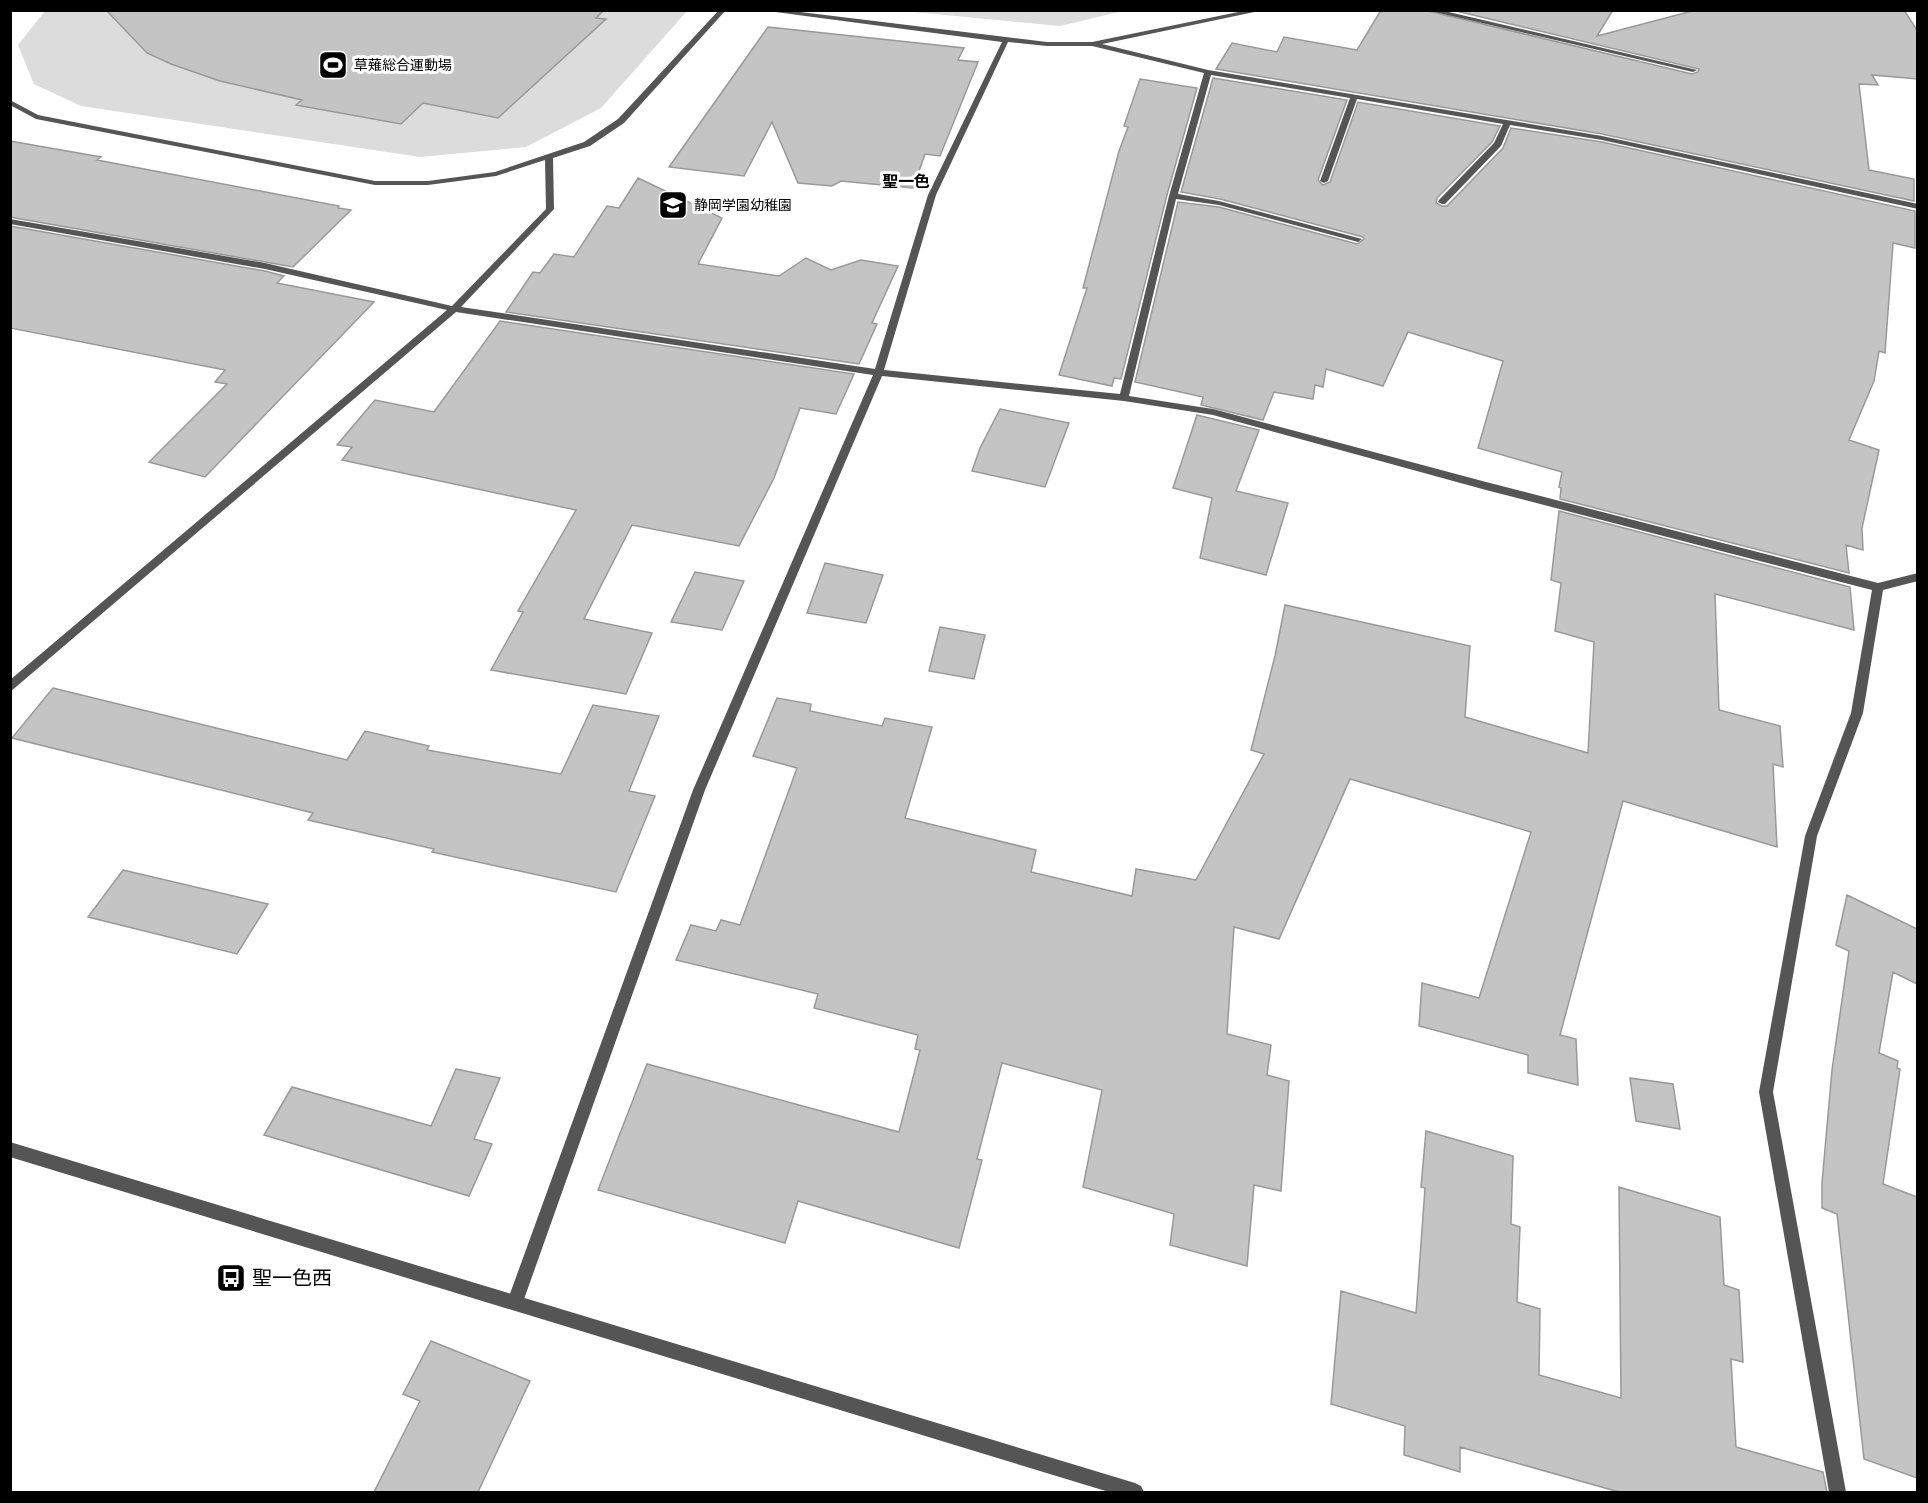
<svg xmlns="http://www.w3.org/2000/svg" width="1928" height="1503" font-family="Signika,'Noto Sans JP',sans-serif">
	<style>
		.green { fill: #dcdcdc }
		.building { fill: #c4c4c4; stroke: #999; stroke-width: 1.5 }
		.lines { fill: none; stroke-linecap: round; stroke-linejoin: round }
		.minor { fill: #555; fill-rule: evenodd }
		.tertiary { fill: #555; fill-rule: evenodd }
		.labels { text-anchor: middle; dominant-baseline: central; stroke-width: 6; stroke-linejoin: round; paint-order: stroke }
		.far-poi-label { font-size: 14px; fill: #000; stroke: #fff; text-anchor: start }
		.far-quarter-label { font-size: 16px; font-weight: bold; fill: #000; stroke: #fff }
		.near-poi-label { font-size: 20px; fill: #000; stroke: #fff; text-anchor: start }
	</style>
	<rect width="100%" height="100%" fill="#fff"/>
	<path class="green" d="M45,11h642l-86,97 -75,39 -106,10 -339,-51 -47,-22 -16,-39z
		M903,11l220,-1v1l-63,15z"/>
	<path class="building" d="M106,10h498l-8,8 10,1 -108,99 -75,-15 -22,21 -105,-19 6,-5 -82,-19 -49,-17 -24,-11z
		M1381,10h43l268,64 6,-2 1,-3 -247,-59h161l-16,26 99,-26h208l13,20v49l-45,-4 6,10 -19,-1 10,86 45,9v22l-312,-67 -386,-65 16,-26 45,9 7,-15 73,13z
		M768,27l196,21 -6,12 20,2 -38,94 -15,-2 -12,34 -72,-7 -9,5 -34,-3 -26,-61 -28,54 -75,-9z
		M1213,78l134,22 -29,80 5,5 7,-3 28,-80 142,24 -8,16 -55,56 -1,5 6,3h5l56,-58 8,-20 91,14 313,69v37l-22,-5 -8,110 -6,-2 -5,30 -25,59 30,10 -17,78 1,22 -17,-5 3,28 -289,-74 1,-11 -2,-1 3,-15 -84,-24 25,-87 -95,-29 -25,54 -57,-17 -3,18 -8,-2 -2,14 -39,-7 -11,28 -62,-15 2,-8 -68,-15 43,-180 41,5 138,37 7,-5 -1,-2 -143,-38 -39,-7z
		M1140,79l57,9 -30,107 -46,184 -7,-1 -2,8 -53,-11 28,-87h-4l36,-137 9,-24 -4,-1z
		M10,141l91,16 -4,3 242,46 -1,2 13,2 -58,57 -283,-50z
		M638,178l84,40 -24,46 81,12 27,-18 25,12 30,-10 37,6 -26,57 5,1 -18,40 -353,-52 27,-40 7,1 14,-19 20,3 33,-51 12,2z
		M10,226l255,45 19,5 -7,7 97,19 -169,175 -56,-15 78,-78 -12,-2 10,-12 -215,-42z
		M500,321l354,53 -18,40 -36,-6 -26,70 -35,68 -107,-21 -48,94 68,14 -26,61 -135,-24 32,-58 -5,-1 58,-101 -234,-50 10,-13 -15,-2 38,-45 59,12z
		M1000,409l69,14 -24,64 -73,-16 8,-23z
		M1197,415l62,15 -23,61 52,12 -22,72 -66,-17 12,-60 -39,-10z
		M1559,511l291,76 4,43 -139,-36 4,116 61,16 3,41 -10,-3 4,83 -154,-46 -63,234 16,4 2,46 -50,-12v-18l-109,-29 3,-43 57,15 52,-166 -181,-53 -71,160 -45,-12 -7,107 44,11 -4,30 22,6 -8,110 -27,-6 -7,81 -77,-21 4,-31 -91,-27 19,-97 -100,-27 -25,96 5,1 -23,88 -161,-47 -13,42 -187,-53 49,-126 252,68 21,-82 -5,-1 3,-14 -104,-27 4,-14 -142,-34 15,-35 25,6 5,-11 19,5 57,-157 -44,-12 24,-58 34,6 -1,7 72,15 3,-8 47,9 -27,91 131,32 -5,22 101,24 4,-27 60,11 68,-126 -13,-4 24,-94 10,-51 185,41 -5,71 123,36 6,-111 -39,-11 6,-48 -10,-3z
		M825,563l58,12 -17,48 -59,-10z
		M695,572l49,9 -22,49 -51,-8z
		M940,627l45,8 -11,44 -45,-8z
		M53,688l294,72 18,-29 64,15 -2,4 134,24 32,-69 66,11 -30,75 26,5 -39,96 -184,-40 2,-3 -126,-29 5,-7 -301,-75z
		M123,870l145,34 -31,50 -149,-37z
		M1847,895l70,34v55l-24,-12 -14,81 19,8 -1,7 3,1 -17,115 34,13v281l-53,-19 -27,-245 -15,-6v-25l10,-113 17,-119 -13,-6z
		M456,1069l44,9 -26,61 18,5 -23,52 -205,-61 28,-48 139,39z
		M1630,1078l43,6 7,45 -44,-8z
		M1426,1131l87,25 -2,68 9,3 -3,75 23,7 -1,66 82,23 -2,-211 101,30 4,68 15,5 4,72 -12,-3 5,88 87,25 4,20h-208l-159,-45v25l-56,-17 1,-29 -74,-22 10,-113 75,22 9,-125 -4,-1z
		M431,1341l99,40 -52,111h-104l46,-91 -17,-7z"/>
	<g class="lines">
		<path class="minor" d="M719,10h7l-102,113 -34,23 -37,12 1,51 -93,98 414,62 53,-174 74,-153 -242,-32h24l263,32h45l156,-32h16l-162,34 106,26 394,66 316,68v5l-316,-69 -92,-15 -9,21 -56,58h-3l-4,-2 1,-2 55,-57 9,-19 -146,-25 -29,82 -4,2 -4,-2 30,-83 -139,-23 -33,119 41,7 143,38 -4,3 -139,-37 -43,-6 -47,197 84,13 273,73 392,101 40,-10v8l-35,9 -20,123 -46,123 -44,256 73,400h-17l-70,-400 46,-256 46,-123 21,-123 -386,-100 -273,-75 -89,-14 -242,-25 -177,414 -182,512 -2,6 -6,2 -6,-2 -2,-6 186,-512 180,-415 -417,-63 -446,380v-12l437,-370 -182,-41 -255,-45v-5l255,44 187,43 94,-97 -1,-49 -49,16 -68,9h-53l-339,-66 -26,-14v-5l28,15 337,66h53l67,-9 89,-30 34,-23zM1008,42l39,4h45l112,27 -35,123 -49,198 -236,-24 52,-175z
			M1426,10h14l257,60 -4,2z"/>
		<path class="tertiary" d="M10,1142l1125,341 6,3 3,6h-35l-1099,-335z"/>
	</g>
	<defs>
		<g id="stadium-square" transform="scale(1.5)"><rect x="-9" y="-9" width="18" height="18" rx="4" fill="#000" stroke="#fff"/><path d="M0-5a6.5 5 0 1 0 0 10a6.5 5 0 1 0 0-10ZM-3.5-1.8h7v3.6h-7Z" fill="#fff"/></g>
		<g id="school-square" transform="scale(1.5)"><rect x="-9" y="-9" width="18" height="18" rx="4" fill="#000" stroke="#fff"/><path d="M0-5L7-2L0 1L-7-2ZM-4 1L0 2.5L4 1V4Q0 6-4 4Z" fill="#fff"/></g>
		<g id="bus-square" transform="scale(1.5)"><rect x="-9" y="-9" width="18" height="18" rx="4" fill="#000" stroke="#fff"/><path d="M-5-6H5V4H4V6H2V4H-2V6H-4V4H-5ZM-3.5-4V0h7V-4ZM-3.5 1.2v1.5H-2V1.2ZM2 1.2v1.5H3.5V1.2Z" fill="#fff"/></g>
	</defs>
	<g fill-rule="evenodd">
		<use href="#stadium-square" x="333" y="65"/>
		<use href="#school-square" x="673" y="205"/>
		<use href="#bus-square" x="231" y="1278"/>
	</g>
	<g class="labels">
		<g class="far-poi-label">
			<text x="354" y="65">草薙総合運動場</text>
			<text x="694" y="205">静岡学園幼稚園</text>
		</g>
		<g class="far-quarter-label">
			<text x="906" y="182">聖一色</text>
		</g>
		<g class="near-poi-label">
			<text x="252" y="1278">聖一色西</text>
		</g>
	</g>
	<rect width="1928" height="1503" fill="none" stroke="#000000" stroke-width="24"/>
</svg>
